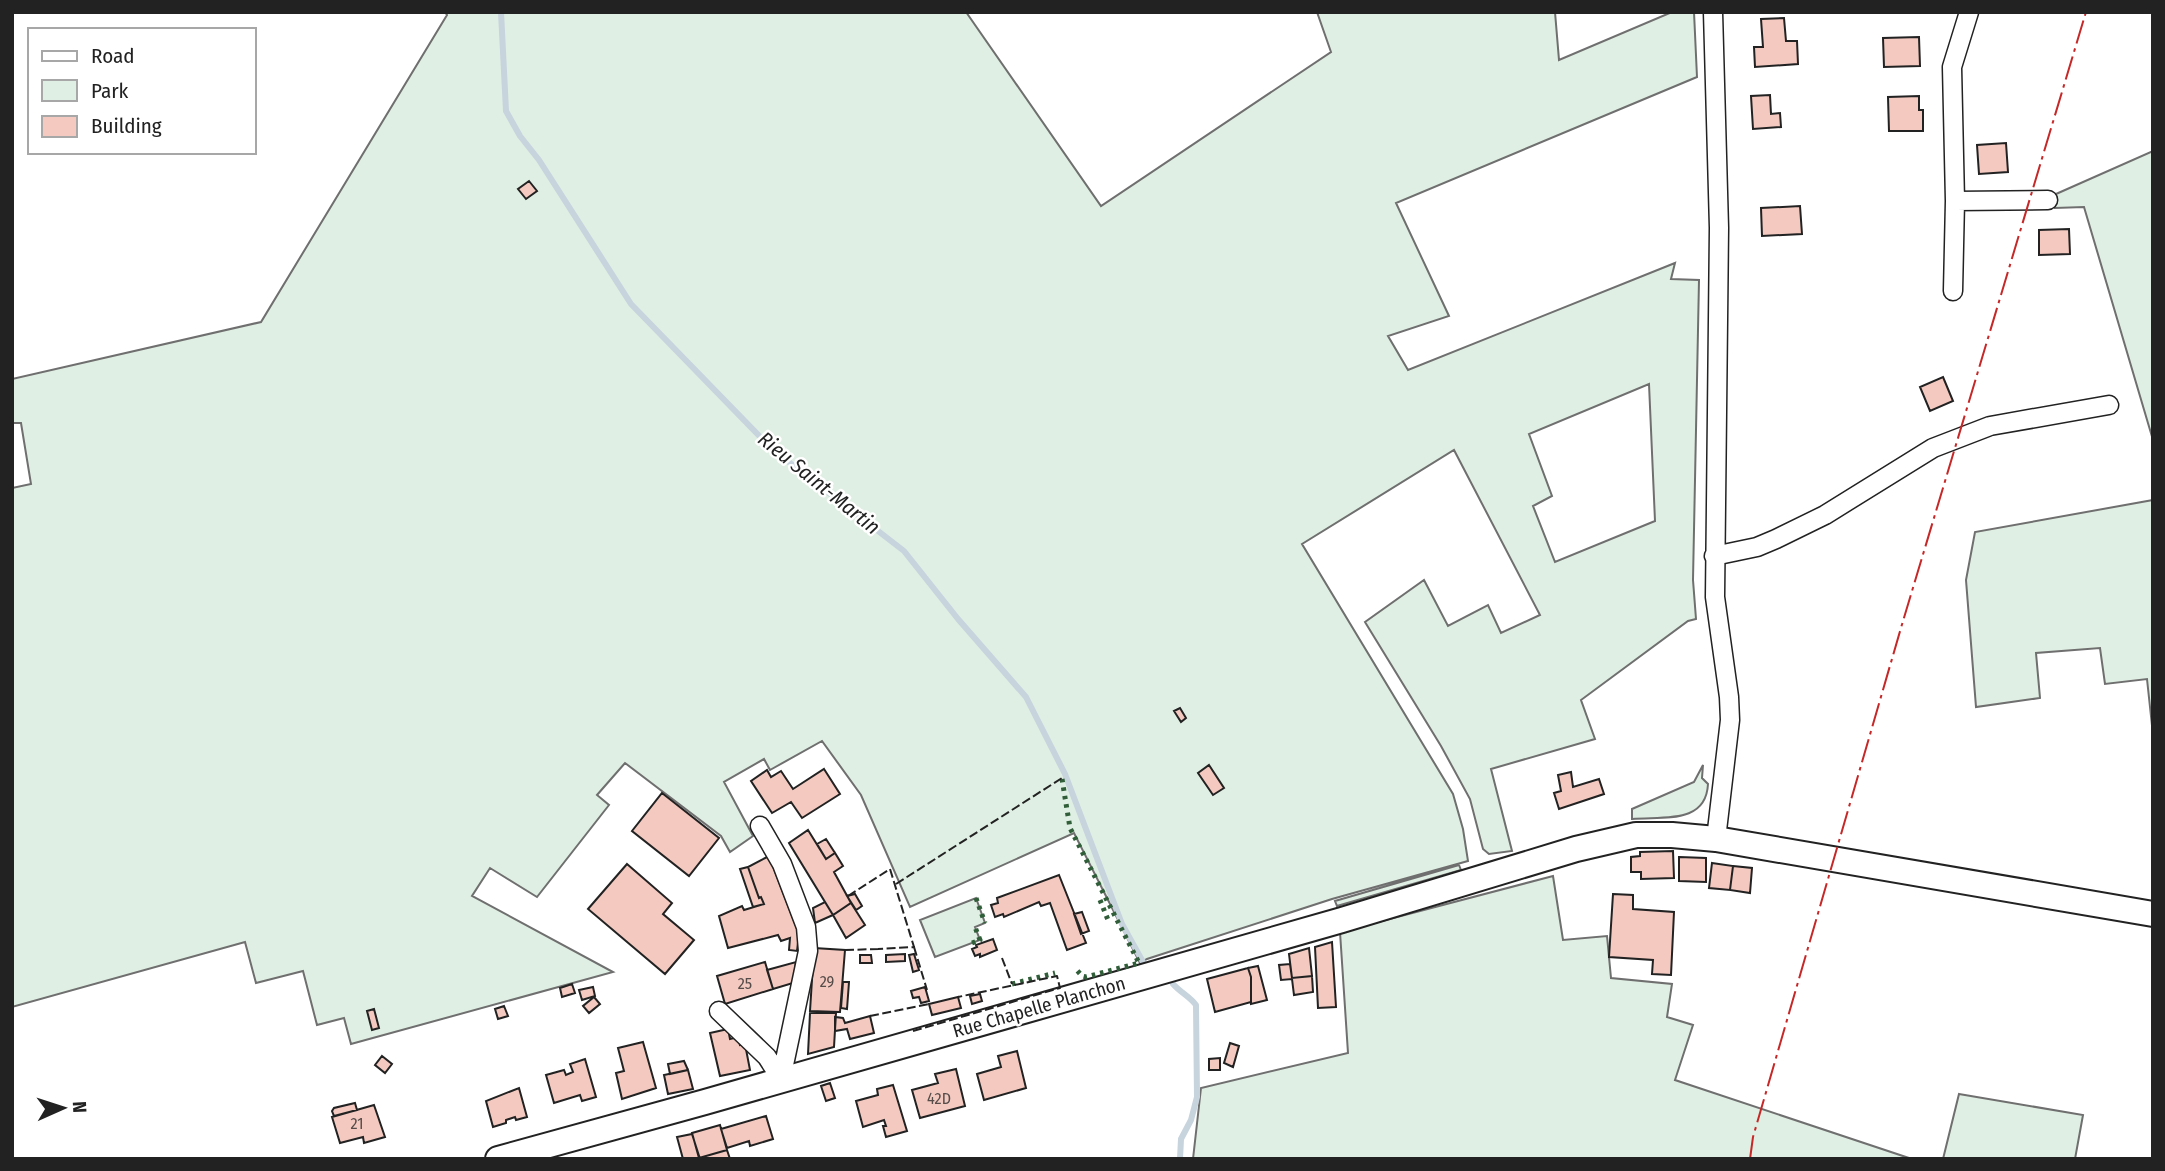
<svg xmlns="http://www.w3.org/2000/svg" width="2165" height="1171" font-family="'Fira Sans Condensed',sans-serif">
	<style>
		.green { fill: #e0efe3; stroke: #6f6f6f; stroke-width: 2; fill-rule: evenodd }
		.lines { fill: none; stroke-linecap: round; stroke-linejoin: round }
		.stream { stroke: #c7d3dd; stroke-width: 6 }
		.building { fill: #f3c9c0; stroke: #222; stroke-width: 2 }
		.street-casing { stroke: #222; stroke-width: 21 }
		.secondary-casing { stroke: #222; stroke-width: 28 }
		.street { stroke: #fff; stroke-width: 18 }
		.secondary { stroke: #fff; stroke-width: 24 }
		.hedge { stroke: #2f5e38; stroke-width: 5; stroke-dasharray: 3.5 5; stroke-linecap: butt }
		.fence { stroke: #222; stroke-width: 2; stroke-dasharray: 9 3.5; stroke-linecap: butt }
		.power { stroke: #c62828; stroke-width: 2; stroke-dasharray: 24 5 3.5 5; stroke-linecap: butt }
		.labels { text-anchor: middle; dominant-baseline: central; stroke-width: 5; stroke-linejoin: round; paint-order: stroke }
		.number-label { font-size: 16px; fill: #564c4a }
		.street-label { font-size: 19px; fill: #222; stroke: #fff }
		.water-label { font-size: 21px; font-style: italic; fill: #222; stroke: #fff }
	</style>
	<rect width="100%" height="100%" fill="#fff"/>
	<path class="green" d="M445,12h521l135,194 230,-154 -14,-40h238l4,48 113,-48h22l3,65 -301,126 53,113 -61,20 20,34 267,-107 -4,16 28,1 -6,300 3,39 -8,2 -107,79 14,39 -104,30 21,82 -23,3 -6,-5 -13,-50 -29,-53 -76,-124 59,-42 24,46 40,-21 13,28 39,-18 -86,-165 -152,94 151,250 10,35 5,32 -136,38 -185,60 -7,4 -66,-130 -164,74 -49,-112 -39,-54 -52,29 -6,-11 -40,23 29,54 -23,16 -9,-16 -96,-73 -28,32 12,10 -72,92 -47,-29 -18,28 141,76 -262,72 -7,-26 -27,7 -14,-54 -47,12 -11,-41 -233,65v-519l19,-4 -10,-61h-9v-44l249,-57 186,-307zM1649,384l6,137 -100,41 -22,-56 19,-10 -23,-62z
		M2153,151v289l-69,-233 -29,1 1,-14z
		M2153,500v235l-6,-56 -42,5 -5,-36 -64,5 4,45 -64,9 -10,-127 9,-48z
		M1703,765l-1,13 6,6c-2,41 -46,32 -76,35v-10l62,-27z
		M1459,865l2,5 -124,36 -2,-5z
		M1553,876l10,64 44,-4 4,42 61,6 -5,33 26,8 -18,55 237,79h-719l8,-71 147,-35 -8,-121z
		M976,898l9,25 -10,4 5,13 -45,17 -15,-37z
		M1959,1094l124,21 -8,44h-132z"/>
	<g class="lines">
		<path class="stream" d="M501,12l5,99 14,25 19,24 92,144 141,145 132,102 54,68 68,78 39,77 57,150 21,38
			M1173,984c8,9 16,12 23,21l1,92 -6,23 -10,19 -1,20"/>
	</g>
	<path class="building" d="M1784,18l2,23h11l1,23 -43,3 -1,-20h9l-2,-28z
		M1919,37l1,29 -36,1 -1,-29z
		M1770,95l1,19 9,-1 1,14 -28,2 -2,-33z
		M1919,96v14h4v21h-34l-1,-34z
		M2006,143l2,29 -29,2 -2,-29z
		M529,181l8,10 -11,8 -8,-10z
		M1800,206l2,28 -40,2 -1,-28z
		M2069,229l1,25 -31,1v-25z
		M1943,377l10,24 -23,10 -10,-24z
		M1180,708l6,10 -5,4 -7,-11z
		M1209,765l15,23 -11,7 -15,-22z
		M824,769l16,25 -38,24 -11,-16 -19,11 -21,-32 16,-11 4,7 10,-6 12,18z
		M1571,772l2,15 26,-8 5,15 -45,15 -5,-16 7,-2 -3,-16z
		M662,793l57,45 -30,38 -57,-45z
		M808,830l18,29 9,-6 8,13 -9,6 17,31 -18,12 -44,-72z
		M826,839l9,14 -9,6 -9,-15z
		M1673,851l1,27 -33,1v-7h-10v-15l9,-1v-4z
		M769,856l30,78 -2,17 -8,-1 1,-12 -9,3 -3,-6 -50,13 -9,-32 23,-10 2,4 20,-6 -3,-7 -2,1 -11,-31z
		M1679,857l27,1v24l-27,-1z
		M1712,863l21,3 -3,24 -21,-2z
		M627,864l45,39 -9,11 31,26 -29,34 -77,-65z
		M1733,866l19,2 -2,25 -20,-3z
		M748,867l11,31 2,-1 3,7 -11,3 -13,-38z
		M1059,875l27,68 -19,7 -17,-47 -9,3 -2,-4 -35,15 -1,-3 -8,3 -4,-12 7,-2 -1,-5z
		M855,894l7,12 -6,4 -9,-14z
		M1613,894l20,1v14l41,3 -3,63 -19,-1 1,-14 -44,-3z
		M825,902l8,13 -18,8 -2,-15z
		M851,903l14,22 -19,13 -13,-23z
		M1082,912l7,19 -8,3 -7,-20z
		M993,939l4,11 -17,7v-3l-5,2 -3,-7 5,-2 -1,-2z
		M1332,942l4,65 -18,1 -3,-61z
		M814,948l31,2 -5,62 -30,-1z
		M1309,948l3,28 -20,2 -3,-24z
		M905,954v7l-19,1v-7z
		M914,954l5,16 -6,2 -4,-17z
		M860,955h11l1,8h-12z
		M765,962l8,27 -48,15 -8,-28z
		M796,962l-3,21 -20,6 -6,-19z
		M1290,964l2,14 20,-2 1,16 -19,3 -2,-16 -11,1 -2,-15z
		M1258,966l9,34 -16,4v-27l-3,-9z
		M1248,968l3,9v25l-36,10 -8,-33z
		M843,982h6l-2,27 -6,-1z
		M572,984l3,9 -13,4 -2,-9z
		M593,987l2,9 -13,4 -3,-10z
		M925,987l4,14 -8,2 -2,-6 -6,1 -2,-7z
		M980,994l2,7 -10,3 -2,-8z
		M594,997l6,7 -11,9 -6,-7z
		M958,997l3,11 -29,7 -3,-11z
		M504,1006l4,10 -10,3 -3,-10z
		M374,1009l5,19 -7,2 -5,-19z
		M810,1013h26l-2,34 -26,7z
		M870,1016l4,17 -24,6 -3,-10 -12,2v-14l8,1 2,5z
		M728,1029l2,10 8,-2 2,8 5,-1 5,26 -30,6 -10,-43z
		M643,1042l13,46 -34,11 -6,-26 8,-2 -6,-23z
		M1230,1043l9,3 -6,21 -9,-4z
		M1017,1051l9,37 -42,12 -7,-26 24,-7 -3,-11z
		M382,1056l10,8 -7,9 -10,-8z
		M1220,1058v12h-11v-11z
		M585,1059l11,38 -14,4 -2,-6 -26,8 -8,-28 18,-5 2,5 7,-3 -3,-8z
		M684,1061l4,9 -18,4 -2,-10z
		M956,1069l9,37 -45,12 -8,-28 26,-7 -3,-9z
		M688,1070l5,19 -25,5 -4,-19z
		M830,1083l5,15 -9,3 -5,-15z
		M893,1085l14,46 -21,6 -3,-11h3l-2,-6 -21,7 -7,-26 22,-6 -1,-6z
		M519,1088l8,29 -11,3 -1,-3 -9,3v3l-13,4 -7,-26z
		M355,1103l2,7 -23,6 -2,-5 2,-3z
		M374,1105l11,32 -21,6 -1,-6 -23,6 -8,-26z
		M766,1116l7,23 -23,7 -1,-5 -22,7 -6,-19z
		M720,1125l7,25 -28,8 -7,-25z
		M692,1134l8,25h-17l-6,-22z
		M727,1150l3,9h-30l-1,-1z"/>
	<g class="lines">
		<g class="street-casing">
			<path id="street" d="M1713,12l6,216 -4,369 14,100 1,23 -14,119
				M1955,201l93,-1
				M1953,291l2,-90 -3,-134 17,-55
				M1714,556l43,-9 19,-8 49,-24 108,-67 57,-22 119,-21
				M760,826l22,38 24,63 2,24 -27,128
				M719,1011l48,46 14,22"/>
		</g>
		<g class="secondary-casing">
			<path id="secondary" d="M498,1159l207,-57 637,-182 234,-71 60,-14h36l44,4 437,75"/>
		</g>
		<use href="#street" class="street"/>
		<use href="#secondary" class="secondary"/>
		<path class="hedge" d="M1062,779l8,49 69,135 -53,14 -4,-1 -7,-8
			M976,898l9,25
			M1100,900l8,20
			M972,943l8,-3 -5,-13
			M1012,984l43,-11"/>
		<path class="fence" d="M896,884l166,-106
			M848,896l42,-27 24,78 -36,2
			M914,947l13,43
			M845,950l34,-1
			M1002,958l10,26
			M870,1016l59,-12
			M913,1031l147,-43 -3,-12 -99,21"/>
		<path class="power" d="M1750,1159l3,-22 150,-516 183,-609"/>
	</g>
	<g class="labels">
		<g class="number-label">
			<text x="827" y="981">29</text>
			<text x="745" y="983">25</text>
			<text x="939" y="1098">42D</text>
			<text x="357" y="1123">21</text>
		</g>
		<g class="street-label">
			<text transform="translate(1039 1007) rotate(-16)">Rue Chapelle Planchon</text>
		</g>
		<g class="water-label">
			<text transform="translate(819 483) rotate(39)">Rieu Saint-Martin</text>
		</g>
	</g>
	<rect width="2165" height="1171" fill="none" stroke="#222222" stroke-width="28"/>
	<rect x="28" y="28" width="228" height="126" fill="#ffffff" stroke="#a7a7a7" stroke-width="2"/>
	<rect x="42" y="51" width="35" height="10" fill="#ffffff" stroke="#a7a7a7" stroke-width="2"/>
	<text x="91" y="63" font-size="21" fill="#222222">Road</text>
	<rect x="42" y="80" width="35" height="21" fill="#e0efe3" stroke="#a7a7a7" stroke-width="2"/>
	<text x="91" y="98" font-size="21" fill="#222222">Park</text>
	<rect x="42" y="116" width="35" height="21" fill="#f3c9c0" stroke="#a7a7a7" stroke-width="2"/>
	<text x="91" y="133" font-size="21" fill="#222222">Building</text>
	<g transform="translate(63 1108) rotate(87)" stroke="#ffffff" stroke-width="5" paint-order="stroke">
	<path d="M0-5L12 26L0 18L-12 26Z" fill="#222222"/>
	<text y="-10" font-size="19" font-weight="bold" text-anchor="middle" fill="#222222">N</text>
	</g>
</svg>
